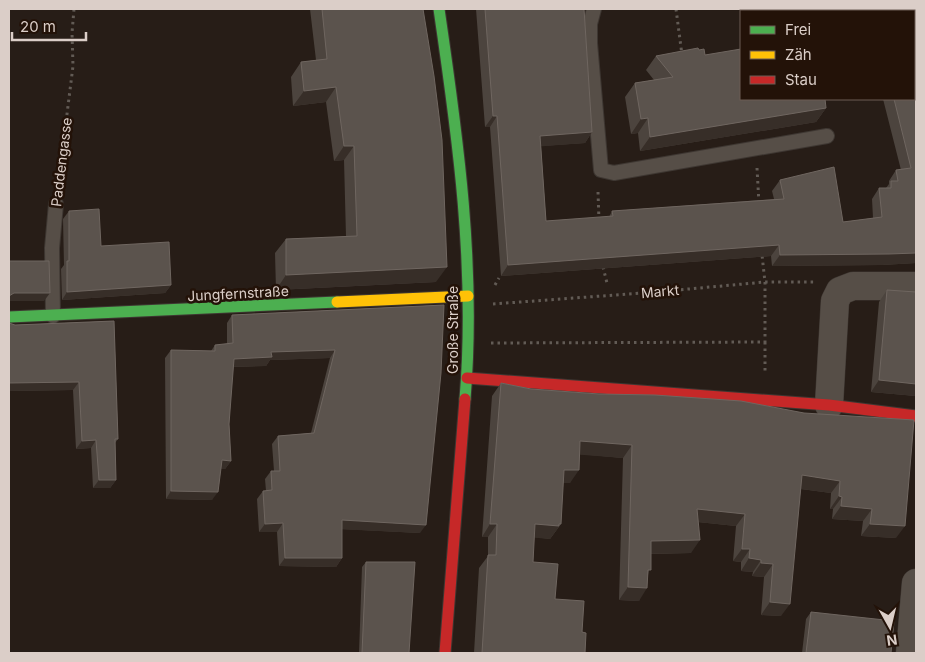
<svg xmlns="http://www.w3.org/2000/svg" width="925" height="662" font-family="Inter,sans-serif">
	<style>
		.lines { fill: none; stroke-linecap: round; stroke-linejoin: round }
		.lane-casing { stroke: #3e3732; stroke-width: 16 }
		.street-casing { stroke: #3e3732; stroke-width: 29 }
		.fast-casing { stroke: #3e3732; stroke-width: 13 }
		.slow-casing { stroke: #3e3732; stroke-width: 13 }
		.jam-casing { stroke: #3e3732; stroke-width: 13 }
		.path { stroke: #625b55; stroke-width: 3; stroke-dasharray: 2.5 4; stroke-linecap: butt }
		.lane { stroke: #564e47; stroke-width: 14 }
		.street { stroke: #564e47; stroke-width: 28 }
		.fast { stroke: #4caf50; stroke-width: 11 }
		.slow { stroke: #ffc107; stroke-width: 11 }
		.jam { stroke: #c62828; stroke-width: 11 }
		.wall { fill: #4c443e }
		.shaded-wall { fill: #372e28 }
		.building { fill: #5b534d; stroke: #6f6660 }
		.labels { text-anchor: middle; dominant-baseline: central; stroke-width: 5; stroke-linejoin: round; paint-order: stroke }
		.street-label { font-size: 14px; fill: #dbcec8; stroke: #231208 }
	</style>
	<rect width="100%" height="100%" fill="#271d17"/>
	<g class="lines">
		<g class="lane-casing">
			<path id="lane" d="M594,9l-4,15v19l11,127 13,3 213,-37
				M53,316l-1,-68 4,-44"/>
		</g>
		<g class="street-casing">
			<path id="street" d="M829,405l6,-104 5,-10 13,-5h63
				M910,653l6,-70"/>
		</g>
		<g class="fast-casing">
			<path id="fast" d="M439,9c19,129 37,259 26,390
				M9,317l328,-15"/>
		</g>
		<g class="slow-casing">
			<path id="slow" d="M337,302l131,-6"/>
		</g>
		<g class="jam-casing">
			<path id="jam" d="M467,378l362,27 87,11
				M445,653l20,-254"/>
		</g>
		<path class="path" d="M676,9l6,46
			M757,168l2,36
			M58,186l15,-120 -1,-33 2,-24
			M598,192l1,29
			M603,267l4,16
			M495,285l4,-7
			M493,304l163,-12 109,-10h50
			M765,342v32
			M491,343l274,-1v-60l-3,-27"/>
		<use href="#lane" class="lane"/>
		<use href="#street" class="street"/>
		<use href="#fast" class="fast"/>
		<use href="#slow" class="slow"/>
		<use href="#jam" class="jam"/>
	</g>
	<path class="wall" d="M310,9h113l13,273 -160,8 -1,-37 11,-14 60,-2 -2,-77 -10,1 -8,-59 -33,4 -2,-29 10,-15 15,-2z
		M476,9h108l8,123 -7,11 -44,3 5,75 63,-4 3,-6 162,-12 -2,-8 8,-11 63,42 30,-4 -1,-19 7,-11h7l3,-4v-3l7,-11h5l-18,-71h31v-88h-50v-2h52v254l-34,2 -110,1 -1,-10 -270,20 -11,-149h-5z
		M699,50l6,5 121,53 -10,14 -176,29 -2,-18 -7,1 -6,-37 10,-14 19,-3 -8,-10 10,-14z
		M69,211l32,35 70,39 -6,8 -103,7 -1,-31 3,-4 -1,-46z
		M887,290l29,106 -45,-4 8,-90z
		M444,305l-24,228 -78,-4v29l-6,9 -57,-1 -2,-34h-18l-2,-33 6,-8h3l-1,-12 6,-8h3l-2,-27 6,-8 33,-3 19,-75 -60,2 -4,6 -33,1 -4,57 2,37 -6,8h-4l-9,31 -46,-1 -1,-141 6,-8 40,1 4,-6 12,-1v-21l5,-8z
		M114,321l4,118 -3,4 1,37 -6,8h-17l-2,-40 -15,1 -3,-59 -64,1v-68l6,2z
		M501,383l30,6 273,24 92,125 -35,-2 2,-15 -31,-2 1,-10h-3l1,-16 -30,-4 -20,127 -20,-1 3,-38 -12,-1 1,-4 -12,-1v-9l-8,-1 3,-35 -38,-4 -7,31 -40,1 -3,21 -9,26 -20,-1 4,-142 -44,-4 -9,29h-7l-2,41 -11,15 -16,-2 -1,25 22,37 27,33 3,21h-111l5,-85 9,-12v-19h-6l10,-141z
		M366,562l43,91h-50l3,-86z
		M811,612l80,41h-89l4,-34z"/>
	<path class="shaded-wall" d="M336,87l-10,15 -33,4 11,-15z
		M826,108l-10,14 -176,29 10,-14z
		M493,116h4l-7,11h-5z
		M648,118l-10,15 -7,1 10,-15z
		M592,132l-7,11 -52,4 7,-11z
		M344,146h10l-10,14 -10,1z
		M779,245l-8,11 -270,20 7,-11z
		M916,253v10l-34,2 -110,1 8,-11z
		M447,267l-11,15 -160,8 10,-15z
		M171,285l-6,8 -103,7 5,-8z
		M14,293h36l-6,8h-35v-5z
		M335,350l-5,8 -60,2 -4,6 -38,1 6,-8 37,-7z
		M879,380l37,4v12l-45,-4z
		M79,382l-6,8 -64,1v-8z
		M96,440l-5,8 -15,1 6,-8z
		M580,441l52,4 -9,13 -52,-4z
		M222,460l9,1 -6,8h-9z
		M564,470h15l-9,13h-15z
		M802,475l38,6 -9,12 -37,-5z
		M99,480h17l-6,8h-17z
		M171,491l47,1 -6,8 -46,-1z
		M839,496l3,1 -9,12h-3z
		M841,506l31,3 -9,12 -31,-2z
		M697,509l48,5 -9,12 -48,-5z
		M342,520l84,5 -6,8 -84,-4z
		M283,523l-6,9h-18l6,-8z
		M490,524h7l-9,13h-6z
		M535,524h26l-11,15 -23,-2z
		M870,524l35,2 -9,12 -35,-2z
		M700,540l-9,13 -49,1 9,-13z
		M742,549h8l-9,13 -8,-1z
		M285,558h57l-6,9 -57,-1z
		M749,558l12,2 -8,12 -12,-1z
		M761,563l12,1 -9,13 -12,-1z
		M628,587l19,1 -8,13 -20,-1z
		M770,602l20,2 -9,12 -20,-1z"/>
	<path class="building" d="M322,9h101l11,67 8,64 5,127 -161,8v-36l71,-3 -3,-90h-10l-8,-59 -32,4 -3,-29 26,-3z
		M485,9h99l8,123 -52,4 6,85 67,-5 -1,-5 172,-12 -4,-19 54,-13 9,55 39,-5 -3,-29h12v-7h7l-2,-11 15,-2 -17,-69h20v-88h-39l-1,-2h42v244l-27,1 -109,1 -1,-10 -271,20 -11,-149h-4z
		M698,48l1,2 5,-1 1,6 36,-6v50h84l1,9 -176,29 -2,-19 -7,1 -6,-36 38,-6 -17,-21z
		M99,209l2,37 68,-4 2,43 -104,7v-31h2v-50z
		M9,261h40l1,32h-36l-5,3z
		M887,290l29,2v92l-37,-4z
		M444,305l-3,68 -15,152 -84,-5v38h-57l-2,-35 -18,1 -2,-33 9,-1 -1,-19h9l-2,-35 36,-3 21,-83 -64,2 1,5 -38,2 -5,65 2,37 -9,-1 -4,32 -47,-1v-141l44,1v-6l18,-2 -1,-28z
		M114,321l4,118h-3l1,41h-17l-3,-40 -14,1 -3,-59 -70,1v-60l6,2z
		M501,383l30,6 68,5 56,1 86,6 63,12 110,7 -9,106 -35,-2 2,-15 -31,-3 1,-9 -3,-1 1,-15 -38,-6 -12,129 -20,-2 3,-38 -12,-1v-3l-12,-2 1,-9h-8l3,-35 -48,-5 3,31 -49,1v29h-3l-1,18 -19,-1 4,-142 -52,-4 -1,29h-15l-3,54h-2v2l-24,-2 -2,38 25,2 -3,35 29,2 -2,31 4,1 -1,20h-103l6,-98h8l1,-31h-7z
		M366,562h49l-6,91h-47z
		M811,612l83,9 -3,32h-85z"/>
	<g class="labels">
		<g class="street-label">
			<text transform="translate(61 162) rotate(-83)">Paddengasse</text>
			<text transform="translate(660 291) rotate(-5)">Markt</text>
			<text transform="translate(238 293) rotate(-3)">Jungfernstraße</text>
			<text transform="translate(452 330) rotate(-90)">Große Straße</text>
		</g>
	</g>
	<rect width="925" height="662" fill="none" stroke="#dbcec8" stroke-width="20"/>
	<rect x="740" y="10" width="175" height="90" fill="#231208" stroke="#6d5d55"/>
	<rect x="750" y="26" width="25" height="8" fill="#4caf50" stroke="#6d5d55"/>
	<text x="785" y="35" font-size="15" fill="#dbcec8">Frei</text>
	<rect x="750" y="51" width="25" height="8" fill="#ffc107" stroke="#6d5d55"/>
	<text x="785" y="60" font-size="15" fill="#dbcec8">Zäh</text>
	<rect x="750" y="76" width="25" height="8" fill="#c62828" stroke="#6d5d55"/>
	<text x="785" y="85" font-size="15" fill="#dbcec8">Stau</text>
	<g transform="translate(890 627) rotate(172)" stroke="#231208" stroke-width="4" paint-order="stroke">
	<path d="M0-4L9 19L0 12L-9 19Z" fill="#dbcec8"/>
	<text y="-8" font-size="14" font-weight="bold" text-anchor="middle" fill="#dbcec8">N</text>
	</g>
	<path d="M12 32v8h74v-8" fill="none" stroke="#dbcec8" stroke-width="2.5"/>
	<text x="20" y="32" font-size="15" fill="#dbcec8" stroke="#231208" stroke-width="4" paint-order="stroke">20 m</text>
</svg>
